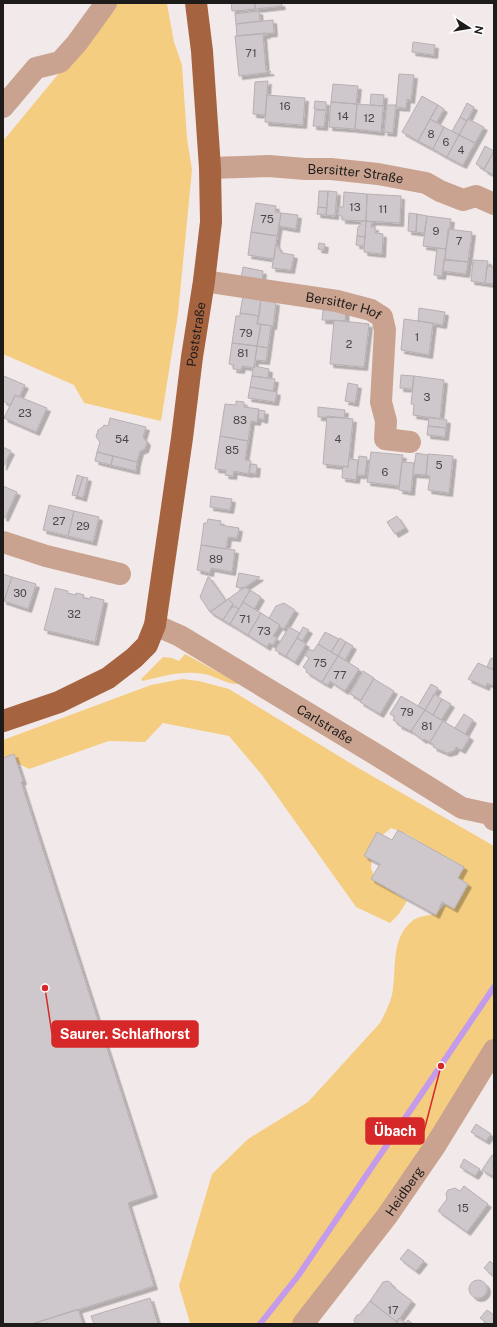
<svg xmlns="http://www.w3.org/2000/svg" width="497" height="1327" font-family="'Public Sans',sans-serif">
	<style>
		.green { fill: #f4cd81 }
		.lines { fill: none; stroke-linecap: round; stroke-linejoin: round }
		.stream { stroke: #c39bea; stroke-width: 6 }
		.building { fill: #cec7cb; stroke: #b6b0b4; filter: url(#shadow) }
		.minor { stroke: #c9a38f; stroke-width: 22 }
		.major { stroke: #a6633f; stroke-width: 22 }
		.labels { text-anchor: middle; dominant-baseline: central; stroke-width: 3; stroke-linejoin: round; paint-order: stroke }
		.number-label { font-size: 11px; fill: #4a4647 }
		.street-label { font-size: 13px; fill: #1e1b1b; stroke: #fff }
		.leader { fill: none; stroke: #d62828; stroke-width: 1.5 }
		.callout-dot { fill: #d62828; stroke: #fff; stroke-width: 1.5 }
		.callout { fill: #d62828; stroke: #d62828; stroke-width: 1.5 }
		.callout-label { font-size: 14px; text-anchor: middle; font-weight: bold; fill: #fff }
	</style>
	<defs>
		<filter id="shadow"><feDropShadow dx="3.5" dy="3.5" stdDeviation="0" flood-color="#0004"/></filter>
	</defs>
	<rect width="100%" height="100%" fill="#f2eaea"/>
	<path class="green" d="M117,3l50,1 7,38 8,23 5,73 5,32 -14,144 -17,107 -77,-18 -10,-18 -71,-31v-213z
		M185,654l53,29 -1,1c-11,0 -22,-8 -33,-10 -21,-4 -41,2 -61,7l-2,-2 22,-22 9,1 7,3z
		M182,679l17,2 30,8 131,80 134,77v195l-70,109 -130,174h-106l2,-1 -11,-37 33,-112 36,-35 60,-37 72,-79c5,-9 9,-18 12,-28 5,-24 -2,-55 19,-73 6,-6 16,-6 23,-8 5,-2 10,-9 14,-12l-20,-55 -21,-13 -16,-6 -12,10 -7,14 -1,17 7,13 29,19 -8,13 -9,9 -34,-16 -94,-132 -33,-39 -66,-13 -18,19 -36,-1 -80,28 -26,-13v-16l148,-55z"/>
	<g class="lines">
		<path class="stream" d="M260,1324l38,-48 196,-289"/>
	</g>
	<path class="building" d="M231,3h24v6l-23,2z
		M255,3h26l1,3 -27,3z
		M259,11l1,10 -24,3 -1,-10z
		M273,20l1,13 -37,3 -1,-12z
		M266,33l1,2h-4l3,36h4l1,1 -32,4 -4,-40z
		M413,42l22,3 -1,10 -22,-3z
		M399,74l15,1 -3,25 -4,-1 -1,9 -10,-1z
		M268,81l-3,34 -12,-1 2,-32z
		M333,84l25,2 -2,18 -25,-2z
		M371,94l13,1 -1,11 -13,-1z
		M267,95l38,3 -2,27 -38,-3z
		M422,96l16,9 -20,36 -16,-9z
		M315,101l11,1v8l-12,-1z
		M331,102l26,2 -2,25 -26,-2z
		M467,103l7,4 -7,14 -7,-4z
		M357,104l26,2 -2,26 -26,-3z
		M387,105h9l-3,28 -9,-1z
		M438,105l6,4 -8,14 -6,-4z
		M315,110h11l-2,17 -11,-1z
		M460,117l7,4 -8,14 -7,-4z
		M430,119l14,8 -11,22 -15,-8z
		M468,119l16,8 -9,16 -16,-8z
		M444,127l15,8 -12,22 -14,-8z
		M459,135l16,8 -12,22 -16,-8z
		M485,146l9,5 -10,18 -8,-5z
		M494,151v24l-10,-5z
		M319,191h9l-1,17 -9,-1z
		M328,191l9,1 -2,24 -9,-1z
		M344,192l23,2 -1,27 -24,-1v-4l-4,-1 1,-8h4z
		M367,194l34,2 -1,27 -34,-2z
		M256,203l20,3 -1,6 6,1 -4,23 -26,-4z
		M318,207l9,1 -1,7 -9,-1z
		M281,213l17,2 -2,14 -17,-3z
		M409,213l8,1 -1,18 -8,-1z
		M417,214l10,2 -3,17 -8,-1z
		M427,216l24,3 -5,30 -23,-3z
		M361,221h5l-1,16 -8,-1 1,-9 3,-3z
		M366,221l6,1 -1,5h4v6l8,1 -1,20 -18,-2z
		M448,229l24,3 -4,30 -23,-2z
		M251,232l26,4 -3,23 -26,-4z
		M357,236l8,1 -1,9 -8,-1z
		M319,243l6,1 -1,6 -6,-1z
		M276,244l6,9 12,2 -3,15 -19,-2z
		M437,248l9,1 -4,27 -8,-1z
		M444,259l24,3 -2,12 -23,-3z
		M473,260l15,1 -3,22 -14,-2z
		M487,266l7,1v17l-9,-1z
		M243,267l20,4 -1,10 -21,-3z
		M243,296l18,3 -2,17 -19,-3z
		M261,299l15,3 -3,24 -16,-2z
		M419,308l26,4 -2,13 -25,-4z
		M346,309l-1,12 -23,-1 1,-10z
		M240,313l19,3 -2,8h4l-4,22 -25,-3 4,-27h4z
		M404,319l29,4 -4,32 -28,-5z
		M334,320l35,4 -5,43 -34,-3z
		M261,324l10,2 -3,22 -11,-2z
		M232,343l25,3 -3,22 -12,-2 -1,4 -8,-1 1,-4 -5,-1z
		M257,346l11,2 -2,13 -11,-1z
		M254,366l15,3 -1,9 -16,-2 1,-8z
		M401,375l13,1 -2,13 -12,-1z
		M4,376l21,9 -6,12 -4,-2 -4,10 -8,-4v-22z
		M252,376l23,3 -2,12 -23,-4z
		M414,376l30,4 -4,39 -27,-4 1,-11h-3z
		M348,383l10,2 -3,18 -10,-2z
		M250,387l27,5 -2,10 -27,-4z
		M15,395l32,13 -11,24 -32,-14z
		M236,401l8,1v5l15,2 -2,13 -6,-1 -3,20 -28,-5 5,-32 11,1z
		M318,407l27,3 -1,8 -26,-1z
		M259,410l6,1 -1,9 -6,-2z
		M327,416l26,3 -5,48 -25,-3z
		M429,417l18,3 -1,8 -18,-2z
		M110,418l36,9 -3,10 4,5 -2,7 -5,2 -3,11 -40,-10 3,-10 -4,-5 2,-7 5,-3 1,-2 4,1z
		M428,426l18,2 -1,9 -18,-2z
		M220,436l28,5 -3,19 6,1 -2,13 -15,-3 -1,5 -8,-1 1,-5 -11,-1z
		M3,447l8,4 -8,16z
		M97,452l16,4 -2,9 -16,-4z
		M371,452l32,3 -4,31 -32,-4z
		M416,453l12,2 -2,20 -13,-1z
		M428,454l25,2 -4,37 -21,-3 2,-14 -4,-1z
		M113,456l24,6 -1,9 -25,-6z
		M359,456l8,1 -2,18h-8z
		M349,459l9,1 -2,20 -14,-2 1,-12 5,1z
		M402,462l12,1 -3,29 -12,-2z
		M250,464l7,1 -1,9 -7,-1z
		M77,475l6,2 -6,19 -5,-1z
		M83,477l5,1 -5,20 -6,-2z
		M3,486l14,6 -12,26 -2,-1z
		M211,496l21,3 -2,11 -20,-3z
		M49,505l25,6 -6,25 -25,-6z
		M74,511l25,6 -6,25 -25,-6z
		M397,516l8,12 -10,6 -8,-12z
		M208,519l13,2 -1,4 19,3 -2,10 -9,-1 -2,12 -25,-4 3,-22h3z
		M201,545l34,5 -3,22 -21,-4 -1,5 -13,-3z
		M239,573l21,4 -16,11 -8,-1z
		M3,574l9,3 -8,24h-1z
		M12,577l24,7 -8,25 -24,-8z
		M208,577h1l17,24 -16,11 -10,-15z
		M245,587l5,3 -11,19 -5,-3 -4,3 3,-5 -5,-5z
		M55,588l13,3 -1,2 9,2v-2l5,1 3,1 -1,3 7,1v-2h2l12,3 -9,42 -51,-12z
		M250,590l11,7 -7,12 -11,-7z
		M228,599l5,5 -10,16 -13,-8z
		M243,602l18,11 -13,22 -18,-11z
		M284,603l11,7 -11,19 -5,-3 1,-1 -11,-7 7,-12z
		M234,606l5,3 -9,15 -7,-4 7,-11z
		M261,613l19,12 -7,11 4,2 -4,7 -4,-2 -2,4 -19,-12z
		M289,627l11,6 -14,23 -11,-6z
		M303,627l6,3 -7,11 -5,-3z
		M325,632l14,7 -8,13 -13,-8z
		M297,638l9,6 -11,18 -9,-6z
		M340,638l6,4 -8,14 -7,-4z
		M346,642l7,4 -8,14 -7,-4z
		M318,644l20,12 -16,26 -16,-10 1,-2 -4,-3 6,-9 -4,-3 4,-6 4,2z
		M338,656l21,13 -14,22 -15,-10 -2,4 -6,-3z
		M491,658l3,1v11l-7,-3z
		M478,663l16,7v16l-7,-3 -1,4 -18,-8z
		M363,671l11,7 -13,22 -11,-6z
		M374,679l20,12 -14,23 -20,-12z
		M431,684l7,4 -13,22 -7,-4z
		M434,694l8,5 -9,16 -8,-5z
		M401,696l24,14 -14,21 -13,-6 1,-1 -6,-4 2,-3 -5,-3z
		M442,699l9,5 -10,16 -8,-5z
		M425,710l18,11 -13,21 -6,-3 -1,1 -12,-9z
		M464,714l9,6 -8,14 -10,-6z
		M443,721l27,16 -8,13 -6,-3 -2,4 -7,2 -14,-6 1,-2 -4,-3z
		M14,754l9,27 -2,1 133,412 -26,9 26,83 -122,38h-29v-566z
		M398,830l66,37 -6,11 10,6 -14,25 -12,-7 -6,13 -65,-36 9,-15 -16,-8 13,-24 15,8z
		M476,1124l15,10 -5,7 -15,-9z
		M492,1155l2,1v24v-3l-12,-7z
		M464,1159l16,10 -5,7 -15,-9z
		M464,1186l24,18 -21,28 -29,-21 9,-12 -1,-5 2,-4 7,-2 5,3z
		M408,1249l16,12 -8,10 -16,-12z
		M490,1261l4,4v12l-10,-9z
		M469 1289a9 9 0 1 1 18 0a9 9 0 1 1-18 0Z
		M388,1281l4,3v2l20,15 -15,21 -27,-21 13,-19z
		M150,1298l8,26h-64l-3,-8z
		M370,1301l27,21 -2,2h-40l-1,-4 3,-5h2z
		M78,1309l5,15h-51z
		M487,1310l7,5v9h-6l-8,-6z
		M399,1318l6,5 3,-3 5,4h-14l-2,-2z"/>
	<g class="lines">
		<g class="minor">
			<path d="M3,107l33,-39 24,-6 17,-19 29,-40"/>
			<path id="s1" d="M210,168l59,-2 36,3h26l47,5 48,9 14,8 23,9 13,-4 18,8"/>
			<path id="s2" d="M204,281l133,20 34,9 11,7 3,13 -4,72 5,19 -1,18 25,3"/>
			<path d="M3,542l43,14 74,18"/>
			<path id="s3" d="M155,625l25,11 200,121 82,51 28,6 4,6"/>
			<path id="s4" d="M303,1324l84,-108 48,-70 59,-96"/>
		</g>
		<path class="major" id="s5" d="M3,721l56,-19 49,-24 26,-20 13,-13 8,-20 27,-187 10,-81 12,-76 7,-59 -1,-54 -8,-117 -6,-48"/>
	</g>
	<g class="labels">
		<g class="number-label">
			<text x="251" y="53">71</text>
			<text x="285" y="106">16</text>
			<text x="343" y="116">14</text>
			<text x="369" y="118">12</text>
			<text x="431" y="134">8</text>
			<text x="446" y="142">6</text>
			<text x="461" y="150">4</text>
			<text x="355" y="207">13</text>
			<text x="383" y="209">11</text>
			<text x="267" y="219">75</text>
			<text x="436" y="231">9</text>
			<text x="459" y="241">7</text>
			<text x="246" y="333">79</text>
			<text x="417" y="337">1</text>
			<text x="349" y="344">2</text>
			<text x="243" y="353">81</text>
			<text x="427" y="397">3</text>
			<text x="25" y="413">23</text>
			<text x="240" y="420">83</text>
			<text x="122" y="439">54</text>
			<text x="338" y="439">4</text>
			<text x="232" y="450">85</text>
			<text x="439" y="465">5</text>
			<text x="385" y="472">6</text>
			<text x="59" y="521">27</text>
			<text x="83" y="526">29</text>
			<text x="216" y="559">89</text>
			<text x="20" y="593">30</text>
			<text x="74" y="614">32</text>
			<text x="245" y="619">71</text>
			<text x="264" y="631">73</text>
			<text x="320" y="663">75</text>
			<text x="340" y="675">77</text>
			<text x="407" y="712">79</text>
			<text x="427" y="726">81</text>
			<text x="463" y="1208">15</text>
			<text x="393" y="1310">17</text>
		</g>
		<g class="street-label">
			<text stroke="none"><textPath href="#s1" startOffset="146">Bersitter Straße</textPath></text>
			<text stroke="none"><textPath href="#s2" startOffset="142">Bersitter Hof</textPath></text>
			<text stroke="none"><textPath href="#s5" startOffset="480">Poststraße</textPath></text>
			<text stroke="none"><textPath href="#s3" startOffset="197">Carlstraße</textPath></text>
			<text stroke="none"><textPath href="#s4" startOffset="167">Heidberg</textPath></text>
		</g>
	</g>
	<path class="leader" d="M45 988L52 1034M441 1066L424 1131"/>
	<g class="callout-dot">
		<circle cx="45" cy="988" r="4"/>
		<circle cx="441" cy="1066" r="4"/>
	</g>
	<g class="callout">
		<rect x="52" y="1021" width="146" height="26" rx="4"/>
		<rect x="366" y="1118" width="58" height="26" rx="4"/>
	</g>
	<g class="callout-label">
		<text x="125" y="1039">Saurer. Schlafhorst</text>
		<text x="395" y="1136">Übach</text>
	</g>
	<rect width="497" height="1327" fill="none" stroke="#1e1b1b" stroke-width="8"/>
	<g transform="translate(469 28) rotate(102)" stroke="#ffffff" stroke-width="3" paint-order="stroke">
	<path d="M0-3L7 15L0 10L-7 15Z" fill="#1e1b1b"/>
	<text y="-6" font-size="11" font-weight="bold" text-anchor="middle" fill="#1e1b1b">N</text>
	</g>
</svg>
